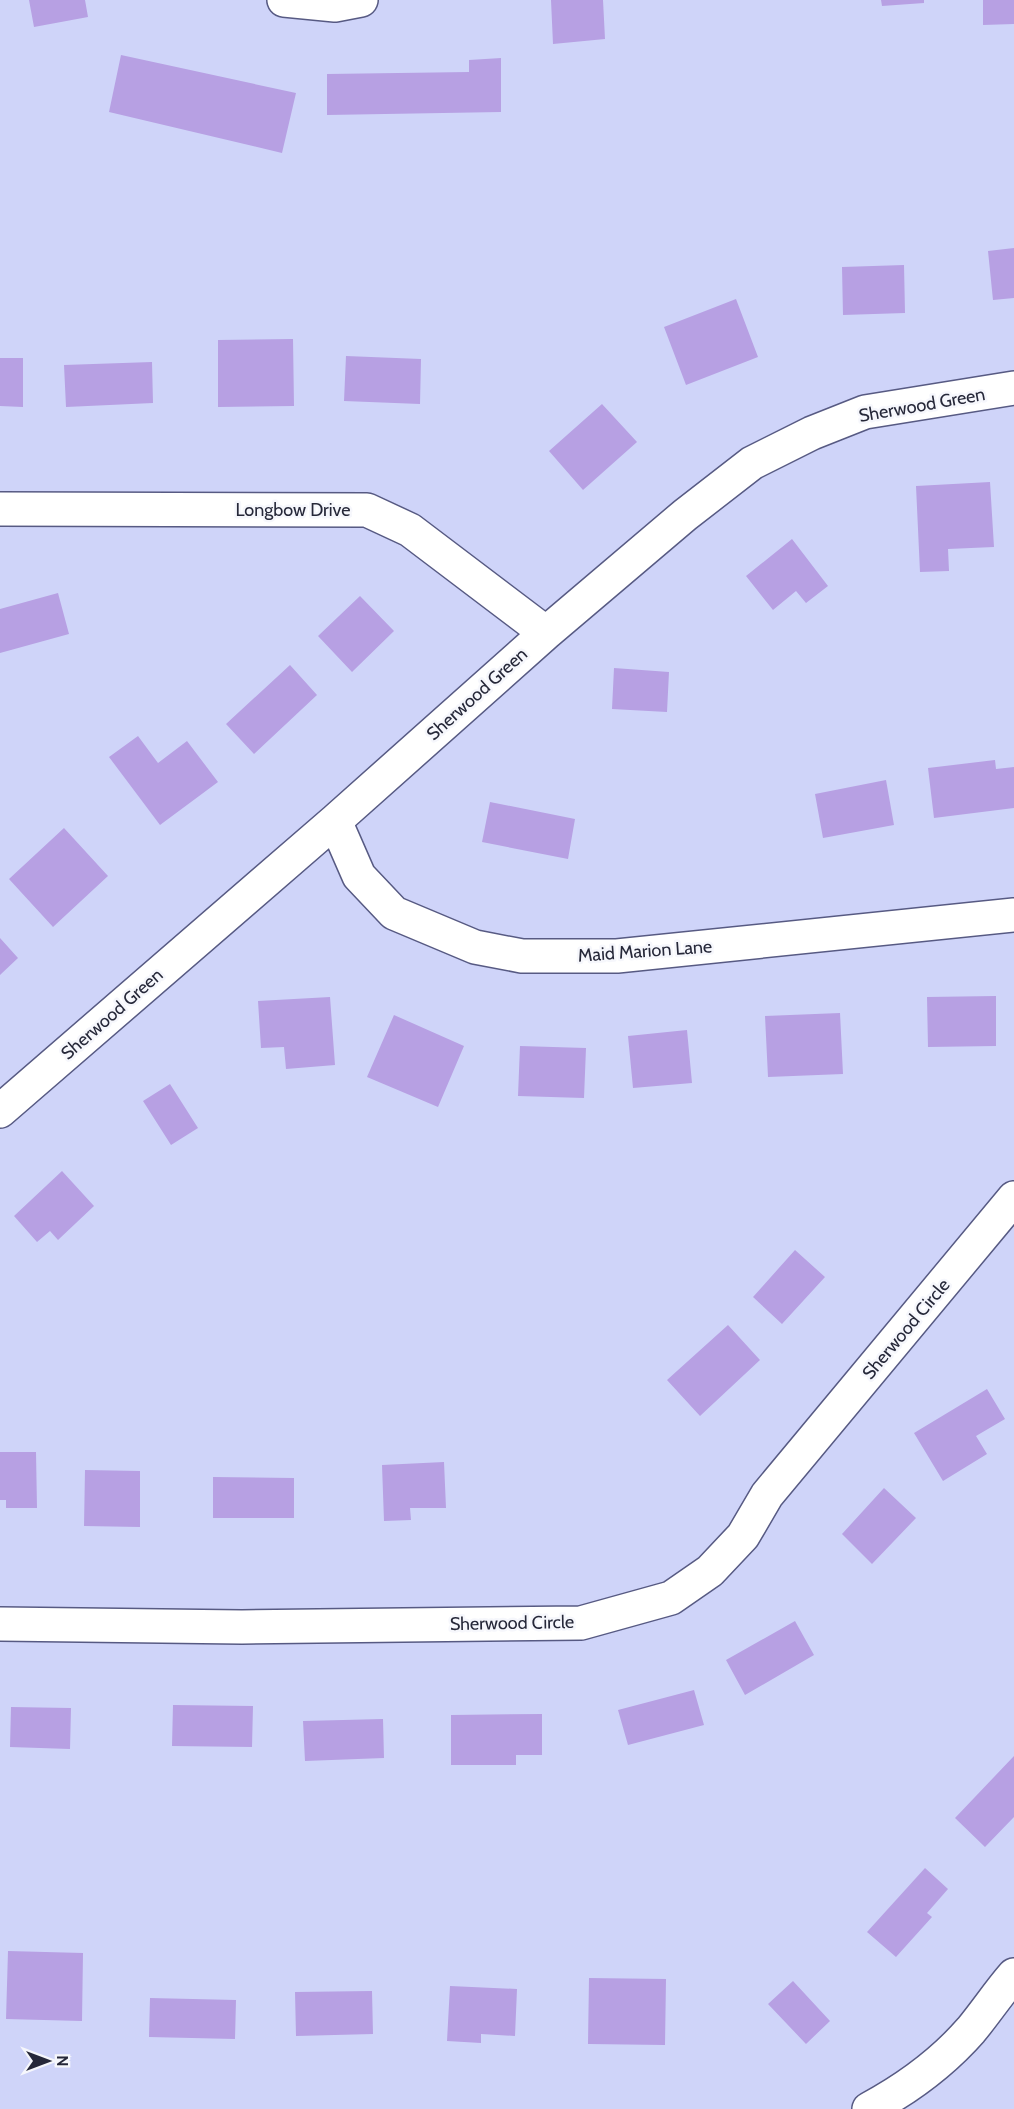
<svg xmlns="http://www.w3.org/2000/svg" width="1014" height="2109" font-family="Cabin,sans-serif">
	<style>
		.building { fill: #b7a0e3 }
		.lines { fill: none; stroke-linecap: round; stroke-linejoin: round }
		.street-casing { stroke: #575a83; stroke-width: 36 }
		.street { stroke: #fff; stroke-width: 33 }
		.labels { text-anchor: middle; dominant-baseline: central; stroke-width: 5; stroke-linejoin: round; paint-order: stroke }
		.street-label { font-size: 18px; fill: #262839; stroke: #f6f7fc }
	</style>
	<rect width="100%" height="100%" fill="#cfd4f9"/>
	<path class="building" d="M29,0h56l3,17 -54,10z
		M551,0h52l2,39 -52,5z
		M881,0h43v3l-42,3z
		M983,0h31v24l-31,1z
		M121,55l175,38 -14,60 -173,-41z
		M501,58v54l-174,3v-41l142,-2v-12z
		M1014,248v50l-21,2 -5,-49z
		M904,265l1,48 -62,2 -1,-48z
		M736,299l22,58 -72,28 -22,-58z
		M293,339l1,67 -76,1v-67z
		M346,356l75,3 -1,45 -76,-3z
		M0,358h23v49l-23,-1z
		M152,362l1,41 -87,4 -2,-42z
		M602,404l35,38 -54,48 -34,-39z
		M990,482l4,65 -46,2 1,22 -29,1 -4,-86z
		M792,539l36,47 -22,17 -10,-12 -23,19 -27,-34z
		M58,593l11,41 -69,19v-44z
		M360,596l34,35 -42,41 -34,-36z
		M290,665l27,30 -63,59 -28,-30z
		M614,668l55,4 -2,40 -55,-3z
		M138,736l20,27 29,-22 31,41 -58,43 -51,-68z
		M995,760l1,9 18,-2v41l-80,10 -6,-50z
		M886,780l8,45 -71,13 -8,-44z
		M490,802l85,17 -7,40 -86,-17z
		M64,828l44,48 -55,51 -44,-48z
		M0,938l18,20 -18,17z
		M996,996v50l-68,1 -1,-50z
		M330,997l5,68 -49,4 -2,-22 -23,1 -3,-47z
		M840,1013l3,61 -75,3 -3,-61z
		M394,1015l70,31 -26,61 -71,-30z
		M687,1030l5,53 -59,5 -5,-52z
		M520,1046l66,2 -2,50 -66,-2z
		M170,1084l28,44 -27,17 -28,-44z
		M62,1171l32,35 -36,34 -8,-9 -13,11 -23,-26z
		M795,1250l30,27 -43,47 -29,-27z
		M728,1325l32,35 -60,56 -33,-36z
		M987,1389l18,30 -29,17 11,18 -44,27 -29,-48z
		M0,1452h36l1,56h-31v-8h-6z
		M444,1462l2,46h-36l1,12 -27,1 -2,-56z
		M85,1470l55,1v56l-56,-1z
		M213,1477l81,1v40h-81z
		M884,1488l32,30 -44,46 -30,-30z
		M795,1621l19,34 -69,40 -19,-35z
		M694,1690l10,35 -76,20 -10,-35z
		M173,1705l80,1 -1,41 -80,-1z
		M11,1707l60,1 -1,41 -60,-2z
		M542,1714v41h-26v10h-65v-50z
		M383,1719l1,39 -79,3 -2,-40z
		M1014,1756v61l-29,30 -30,-29z
		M925,1868l23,21 -21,24 5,4 -36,40 -29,-25z
		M8,1951l75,2 -1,68 -76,-2z
		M589,1978l77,1 -1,66 -77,-1z
		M793,1981l37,40 -24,23 -38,-40z
		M450,1986l67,3 -2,47 -34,-2v9l-34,-2z
		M372,1991l1,43 -77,2 -1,-44z
		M150,1998l86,2 -1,39 -86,-2z"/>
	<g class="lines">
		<g class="street-casing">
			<path id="street" d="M284,0l51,5 26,-5
				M0,509l367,1 43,20 136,103
				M335,821l24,55 35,37 81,34 47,9h95l397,-41
				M0,1111l335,-290 211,-188 139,-118 67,-52 60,-30 53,-21 149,-24
				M0,1624l242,3 339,-4 90,-25 39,-27 33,-35 24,-41 247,-297
				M869,2109c39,-21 73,-46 102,-79 15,-18 28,-38 43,-55"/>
		</g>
		<use href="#street" class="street"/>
	</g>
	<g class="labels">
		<g class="street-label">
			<text transform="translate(922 405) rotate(-10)">Sherwood Green</text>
			<text x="293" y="510">Longbow Drive</text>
			<text transform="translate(477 694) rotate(-42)">Sherwood Green</text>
			<text transform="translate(645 951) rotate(-4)">Maid Marion Lane</text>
			<text transform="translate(112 1014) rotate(-41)">Sherwood Green</text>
			<text transform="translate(906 1329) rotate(-50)">Sherwood Circle</text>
			<text transform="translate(512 1623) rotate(-1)">Sherwood Circle</text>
		</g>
	</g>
	<g transform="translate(48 2061) rotate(90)" stroke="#f6f7fc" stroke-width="4.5" paint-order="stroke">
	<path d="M0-4.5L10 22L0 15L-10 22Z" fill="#262839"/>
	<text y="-9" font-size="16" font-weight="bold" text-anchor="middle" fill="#262839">N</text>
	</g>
</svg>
